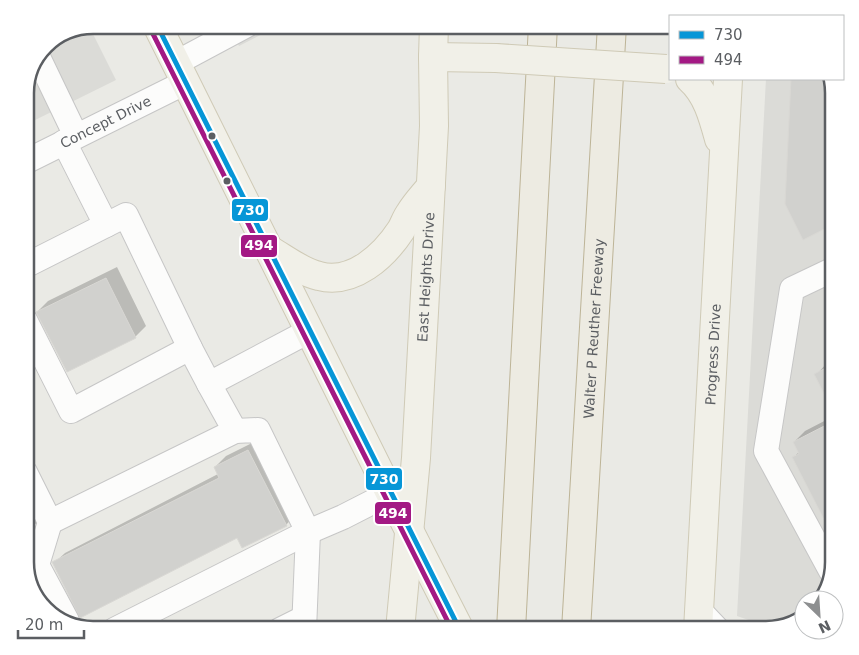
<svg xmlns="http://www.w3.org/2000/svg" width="859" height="655" font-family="'DejaVu Sans',sans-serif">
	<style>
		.industrial { fill: #dbdbd7 }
		.shadow { fill: #0003 }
		.building { fill: #d1d1ce; stroke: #d9d8d4 }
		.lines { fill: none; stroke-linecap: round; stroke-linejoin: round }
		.minor-casing { stroke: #c6c6c6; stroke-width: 26 }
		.major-casing { stroke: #cfcab6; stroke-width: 30 }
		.highway-casing { stroke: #bdb497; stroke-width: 30 }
		.minor { stroke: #fcfcfb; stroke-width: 24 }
		.major { stroke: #f1f0e8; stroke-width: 28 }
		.highway { stroke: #edebe2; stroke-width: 28 }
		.major-bridge-casing { stroke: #cfcab6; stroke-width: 30; stroke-linecap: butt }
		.major-bridge { stroke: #f1f0e8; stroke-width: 28 }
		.bus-1-casing { stroke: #fff; stroke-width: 9 }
		.bus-2-casing { stroke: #fff; stroke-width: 9 }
		.bus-1 { stroke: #0696d7; stroke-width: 5 }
		.bus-2 { stroke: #a31984; stroke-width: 5 }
		.bus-dot { fill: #5b5e62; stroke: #fff; stroke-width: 2 }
		.labels { text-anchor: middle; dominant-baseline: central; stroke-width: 5; stroke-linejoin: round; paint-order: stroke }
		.street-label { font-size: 14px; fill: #5b5e62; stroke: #fff }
		.rim { fill: none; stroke: #5b5e62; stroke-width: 2.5 }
		.line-badge { stroke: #fff; stroke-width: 2 }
		.badge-label { font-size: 14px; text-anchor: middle; font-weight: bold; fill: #fff }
	</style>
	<rect width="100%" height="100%" fill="#eaeae5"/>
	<path class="industrial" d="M228,25h52l-41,21z
		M89,26l27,54 -91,45v-37l23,-46z
		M766,79h65l3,13v471l-12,36 -18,1v8l-38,18 -29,-10z"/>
	<path class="shadow" d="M117,267l29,59 -11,11 -98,-25 11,-11z
		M834,360v51l-18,-36 11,-12z
		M834,416v120l-40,-79 5,-5 -5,-10 11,-11z
		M260,439l37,74 -11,12 -49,11 -184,28 12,-11 153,-79 -3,-7 11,-11z
		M25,484l19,32 -12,11 -7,4z"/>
	<path class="building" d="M791,79h40l3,13v132l-31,16 -18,-36z
		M106,278l30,60 -69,34 -31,-60z
		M834,364v49l-20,-39z
		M834,421v118l-42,-82 7,-3 -6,-12z
		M248,450l39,76 -45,22 -5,-10 -157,80 -28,-56 167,-84 -5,-11z"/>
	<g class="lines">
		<g class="minor-casing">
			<g id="minor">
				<path d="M39,59l37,77"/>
				<path d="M176,63l71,-38"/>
				<path d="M64,142l42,83"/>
				<path id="s1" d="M25,162l161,-80"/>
				<path d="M25,266l101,-51 64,133"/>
				<path d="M25,320l46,91 119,-63 19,36 100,-53"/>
				<path d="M235,431l23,-1 50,102 -4,98"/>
				<path d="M25,472l25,50 -13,43 30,56"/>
				<path d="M50,522l185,-91 -26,-47"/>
				<path d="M831,571l-65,-120 26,-162 42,-20"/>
				<path d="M699,610l19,20"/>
				<path d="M114,630l194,-98 35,-15 47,-24"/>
				<path d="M280,630l24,-12"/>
			</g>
		</g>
		<g class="major-casing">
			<g id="major">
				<path d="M157,25l233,468 70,137"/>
				<path d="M433,57l63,1"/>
				<path d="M690,79c17,15 23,38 29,60"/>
				<path d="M268,249c16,9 33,23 51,27 34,9 65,-20 82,-46 3,-5 5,-12 9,-17 6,-10 14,-18 21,-27"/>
				<path id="s2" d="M400,630l16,-172 12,-219 6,-113 -1,-69 1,-32"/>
				<path id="s3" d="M698,630l30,-551"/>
			</g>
		</g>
		<g class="highway-casing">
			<g id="highway">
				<path d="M511,630l32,-605"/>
				<path id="s4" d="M576,630l36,-605"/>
			</g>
		</g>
		<use href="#minor" class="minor"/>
		<use href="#major" class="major"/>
		<use href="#highway" class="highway"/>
		<g class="major-bridge-casing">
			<path id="major-bridge" d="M496,58l170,11"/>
		</g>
		<use href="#major-bridge" class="major-bridge"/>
		<g class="bus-1-casing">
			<path id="bus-1" d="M157,25l303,605"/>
		</g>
		<g class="bus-2-casing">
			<path id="bus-2" d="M150,28l302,602"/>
		</g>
		<use href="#bus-1" class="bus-1"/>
		<use href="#bus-2" class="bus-2"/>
	</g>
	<g class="bus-dot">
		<circle cx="212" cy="136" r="4.5"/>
		<circle cx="227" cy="181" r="4.5"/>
	</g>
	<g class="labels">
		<g class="street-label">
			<text stroke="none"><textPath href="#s1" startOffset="90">Concept Drive</textPath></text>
			<text stroke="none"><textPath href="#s2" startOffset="354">East Heights Drive</textPath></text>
			<text stroke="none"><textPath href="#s4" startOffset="302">Walter P Reuther Freeway</textPath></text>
			<text stroke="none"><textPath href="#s3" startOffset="276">Progress Drive</textPath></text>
		</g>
	</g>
	<path d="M0 0H859V655H0ZM93 34H766A59 59 0 0 1 825 93V562A59 59 0 0 1 766 621H93A59 59 0 0 1 34 562V93A59 59 0 0 1 93 34Z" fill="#fff" fill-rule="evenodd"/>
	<path class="rim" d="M93 34H766A59 59 0 0 1 825 93V562A59 59 0 0 1 766 621H93A59 59 0 0 1 34 562V93A59 59 0 0 1 93 34Z"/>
	<g class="line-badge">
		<rect x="231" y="198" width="38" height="24" rx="5" fill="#0696d7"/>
		<rect x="240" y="234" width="38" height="24" rx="5" fill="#a31984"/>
		<rect x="365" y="467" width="38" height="24" rx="5" fill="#0696d7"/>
		<rect x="374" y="501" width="38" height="24" rx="5" fill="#a31984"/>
	</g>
	<g class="badge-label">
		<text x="250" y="215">730</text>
		<text x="259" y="250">494</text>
		<text x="384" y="484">730</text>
		<text x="393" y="518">494</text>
	</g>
	<rect x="669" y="15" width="175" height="65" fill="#ffffff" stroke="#bdbfc0"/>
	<rect x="679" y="31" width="25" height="8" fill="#0696d7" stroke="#bdbfc0"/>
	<text x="714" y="40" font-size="15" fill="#5b5e62">730</text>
	<rect x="679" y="56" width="25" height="8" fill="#a31984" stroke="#bdbfc0"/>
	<text x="714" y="65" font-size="15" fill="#5b5e62">494</text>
	<g transform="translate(819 615) rotate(155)"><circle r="24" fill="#ffffff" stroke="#bdbfc0"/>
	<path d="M0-4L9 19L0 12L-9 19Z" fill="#8d8f90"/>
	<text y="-8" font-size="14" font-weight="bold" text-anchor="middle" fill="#5b5e62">N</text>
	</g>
	<path d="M18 630v8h66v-8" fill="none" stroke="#5b5e62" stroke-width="2.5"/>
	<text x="25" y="630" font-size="15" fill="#5b5e62" stroke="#ffffff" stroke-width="4" paint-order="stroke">20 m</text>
</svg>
